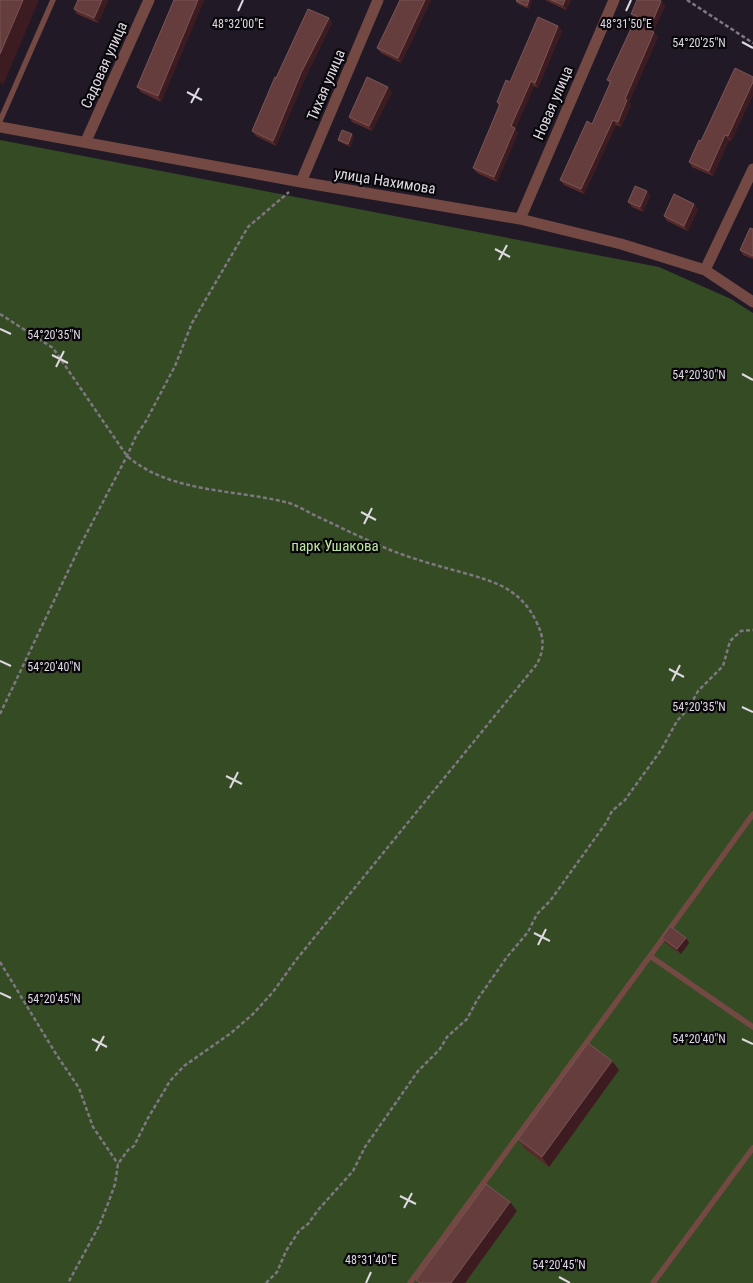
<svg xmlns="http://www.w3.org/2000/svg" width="753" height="1283" font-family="'Roboto Condensed',sans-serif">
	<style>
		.green { fill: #354b24 }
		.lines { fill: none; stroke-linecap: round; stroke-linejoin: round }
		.path { stroke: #7e7882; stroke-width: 2.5; stroke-dasharray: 4 2.5; stroke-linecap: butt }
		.service { stroke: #744943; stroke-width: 5.5 }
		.minor { stroke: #744943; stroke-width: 11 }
		.wall { fill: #582a2a }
		.shaded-wall { fill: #3c1c20 }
		.building { fill: #663d3d; stroke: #795557 }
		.ticks { fill: none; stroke: #ded9e1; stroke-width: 2 }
		.labels { text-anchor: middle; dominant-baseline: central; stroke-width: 4.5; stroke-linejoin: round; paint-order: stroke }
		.street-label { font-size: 15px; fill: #ded9e1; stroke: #09070b }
		.park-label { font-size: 15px; fill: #bde69f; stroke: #09070b }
		.ticks-label { font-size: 12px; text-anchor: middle; fill: #ded9e1; stroke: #09070b; stroke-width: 4.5; stroke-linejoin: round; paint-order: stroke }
	</style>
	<rect width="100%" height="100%" fill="#211a26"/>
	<path class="green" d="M0,140l659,127 72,32 22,14v970h-753z"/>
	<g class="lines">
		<path class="path" d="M687,0l66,43
			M0,314l53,34 74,108c43,37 106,33 158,46 10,2 21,9 31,14 24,11 48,23 72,33 24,10 51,17 76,24 32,9 56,16 72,48 8,16 9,27 1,43l-241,296 -23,32 -20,22 -22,19 -47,33 -14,15 -22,37 -14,28 -6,4 -10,14 -3,20 -6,17 -10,25 -31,57
			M0,714l81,-170 46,-88 9,-20 10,-15 29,-55 17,-43 56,-96 41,-35
			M0,962l56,92 23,34 14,39 25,37
			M266,1283l11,-11 9,-21 13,-20 9,-7 10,-14 35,-39 12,-24 53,-76 22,-22 7,-12 20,-18 10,-19 30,-43 21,-25 9,-18 13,-13 56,-78 6,-12 13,-11 36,-50 16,-29 11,-12 10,-18 25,-25 7,-25 11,-10 12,-1"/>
		<path class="service" d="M0,121l53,-121
			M753,814l-103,142 103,71
			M410,1283l240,-327
			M653,1283l100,-135"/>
		<path class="minor" d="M0,127l301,55 219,37 101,25 84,26 48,32
			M86,141l63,-141
			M301,182l77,-182
			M520,219l94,-219
			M705,270l48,-101"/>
	</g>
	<path class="wall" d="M78,0h29l1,1 -10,22 -21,-9 -3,-5z
		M174,0h30l-43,102 -20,-10 -4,-5z
		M400,0h31l-30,63 -20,-10 -4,-5z
		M517,0h15l-3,9 -11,-5 -2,-3z
		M545,0h26l-5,10z
		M661,1l4,5 -12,26 5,5 -29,65 2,3 -10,22 -5,-2 -32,69 -20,-9 -4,-5 32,-56 18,-40 -3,-4 28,-61 -4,-5z
		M329,18l3,5 -27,55 -29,68 -20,-10 -4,-5 24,-53z
		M558,26l4,5 -24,57 -4,-2 -19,43 3,4 -21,49 -20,-9 -4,-5 26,-62 -2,-4 13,-20z
		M753,77v18l-22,46 -2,-1 -16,36 -21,-9 -3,-5 12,-21z
		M392,92l-20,39 -20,-9 -3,-5z
		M354,137l-4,10 -10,-5 -2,-2z
		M647,191l3,5 -7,16 -11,-5 -4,-5z
		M694,204l4,5 -10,22 -21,-10 -3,-5z
		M753,229v30l-10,-4 -3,-5z
		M662,938h24l3,5 -8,11 -16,-11z
		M612,1061l7,9 -70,97 -24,-18 -7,-10z"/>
	<path class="shaded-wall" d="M23,0h16l-36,85 -3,-3v-28z
		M102,0h5l1,1 -10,22 -4,-5z
		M198,0h6l-43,102 -3,-6z
		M425,0h6l-30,63 -3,-5z
		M529,0h3l-3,9 -2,-3z
		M565,0h6l-5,10 -3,-5z
		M661,1l4,5 -13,29 -3,-5z
		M329,18l3,5 -27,55 -29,68 -3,-5 28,-68z
		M558,26l4,5 -24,57 -3,-5z
		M654,32l4,5 -29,65 2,3 -10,22 -3,-5 7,-23z
		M531,81l3,5 -19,43 3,4 -21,49 -3,-5 17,-51z
		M753,82v13l-22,46 -3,-5z
		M388,87l4,5 -20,39 -3,-5z
		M613,120l3,5 -32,69 -3,-5z
		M352,134l2,3 -4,10 -2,-3z
		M725,135l4,5 -16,36 -4,-5z
		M647,191l3,5 -7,16 -3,-5z
		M694,204l4,5 -10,22 -4,-5z
		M686,938l3,5 -8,11 -4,-5z
		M612,1061l7,9 -70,97 -7,-10z
		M510,1202l7,9 -52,72h-14z"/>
	<path class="building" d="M0,0h23l-23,54z
		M78,0h24l-8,18 -20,-9z
		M174,0h24l-40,96 -21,-9z
		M400,0h25l-27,58 -21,-10z
		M517,0h12l-2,6 -11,-5z
		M551,0h14l-2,5z
		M637,0h22l2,1 -12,29 5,2 -29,67 2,1 -9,22 -5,-2 -32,69 -21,-9 27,-59 5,3 19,-43 -4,-1 30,-64 -6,-2z
		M308,9l21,9 -28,55 -28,68 -21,-10 23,-54 1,1z
		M538,17l20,9 -23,57 -4,-2 -20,45 4,2 -21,49 -21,-9 27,-64 -3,-2 9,-22 4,2z
		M735,68l18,9v5l-25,54 -3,-1 -16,36 -20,-9 10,-22 2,1z
		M367,77l21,10 -19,39 -20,-9z
		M342,130l10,4 -4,10 -10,-4z
		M635,186l12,5 -7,16 -12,-5z
		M674,194l20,10 -10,22 -20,-10z
		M750,228l3,1v27l-13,-6z
		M670,926l16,12 -9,11 -15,-11z
		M588,1043l24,18 -70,96 -24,-18z
		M486,1184l24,18 -59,81h-31l-4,-3z"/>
	<path class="ticks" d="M238,11l5,-11M626,11l5,-11M742,42l11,6M187,92l15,8M191,103l8,-15M495,249l15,8M499,260l8,-15M0,329l11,5M52,355l16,8M56,367l8,-16M742,374l11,6M361,512l15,8M364,524l8,-16M0,661l11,5M669,669l15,8M672,681l8,-16M742,707l11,5M226,776l16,8M230,788l8,-16M534,933l16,8M538,945l8,-16M0,993l11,5M92,1039l15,8M742,1039l11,5M96,1051l8,-15M400,1196l16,8M404,1208l8,-15M559,1277l11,6M366,1283l5,-11"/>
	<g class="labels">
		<g class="street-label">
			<text transform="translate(104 65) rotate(-66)">Садовая улица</text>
			<text transform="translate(326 85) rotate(-67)">Тихая улица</text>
			<text transform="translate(553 103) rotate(-67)">Новая улица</text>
			<text transform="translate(385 181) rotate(9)">улица Нахимова</text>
		</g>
		<g class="park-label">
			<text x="335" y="546">парк Ушакова</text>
		</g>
	</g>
	<g class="ticks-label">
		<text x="238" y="28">48°32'00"E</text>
		<text x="626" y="28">48°31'50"E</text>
		<text x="699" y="47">54°20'25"N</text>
		<text x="54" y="339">54°20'35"N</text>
		<text x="699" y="379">54°20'30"N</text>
		<text x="54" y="671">54°20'40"N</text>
		<text x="699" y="711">54°20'35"N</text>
		<text x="54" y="1003">54°20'45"N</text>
		<text x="699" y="1043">54°20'40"N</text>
		<text x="371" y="1264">48°31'40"E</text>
		<text x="559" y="1269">54°20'45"N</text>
	</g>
</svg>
